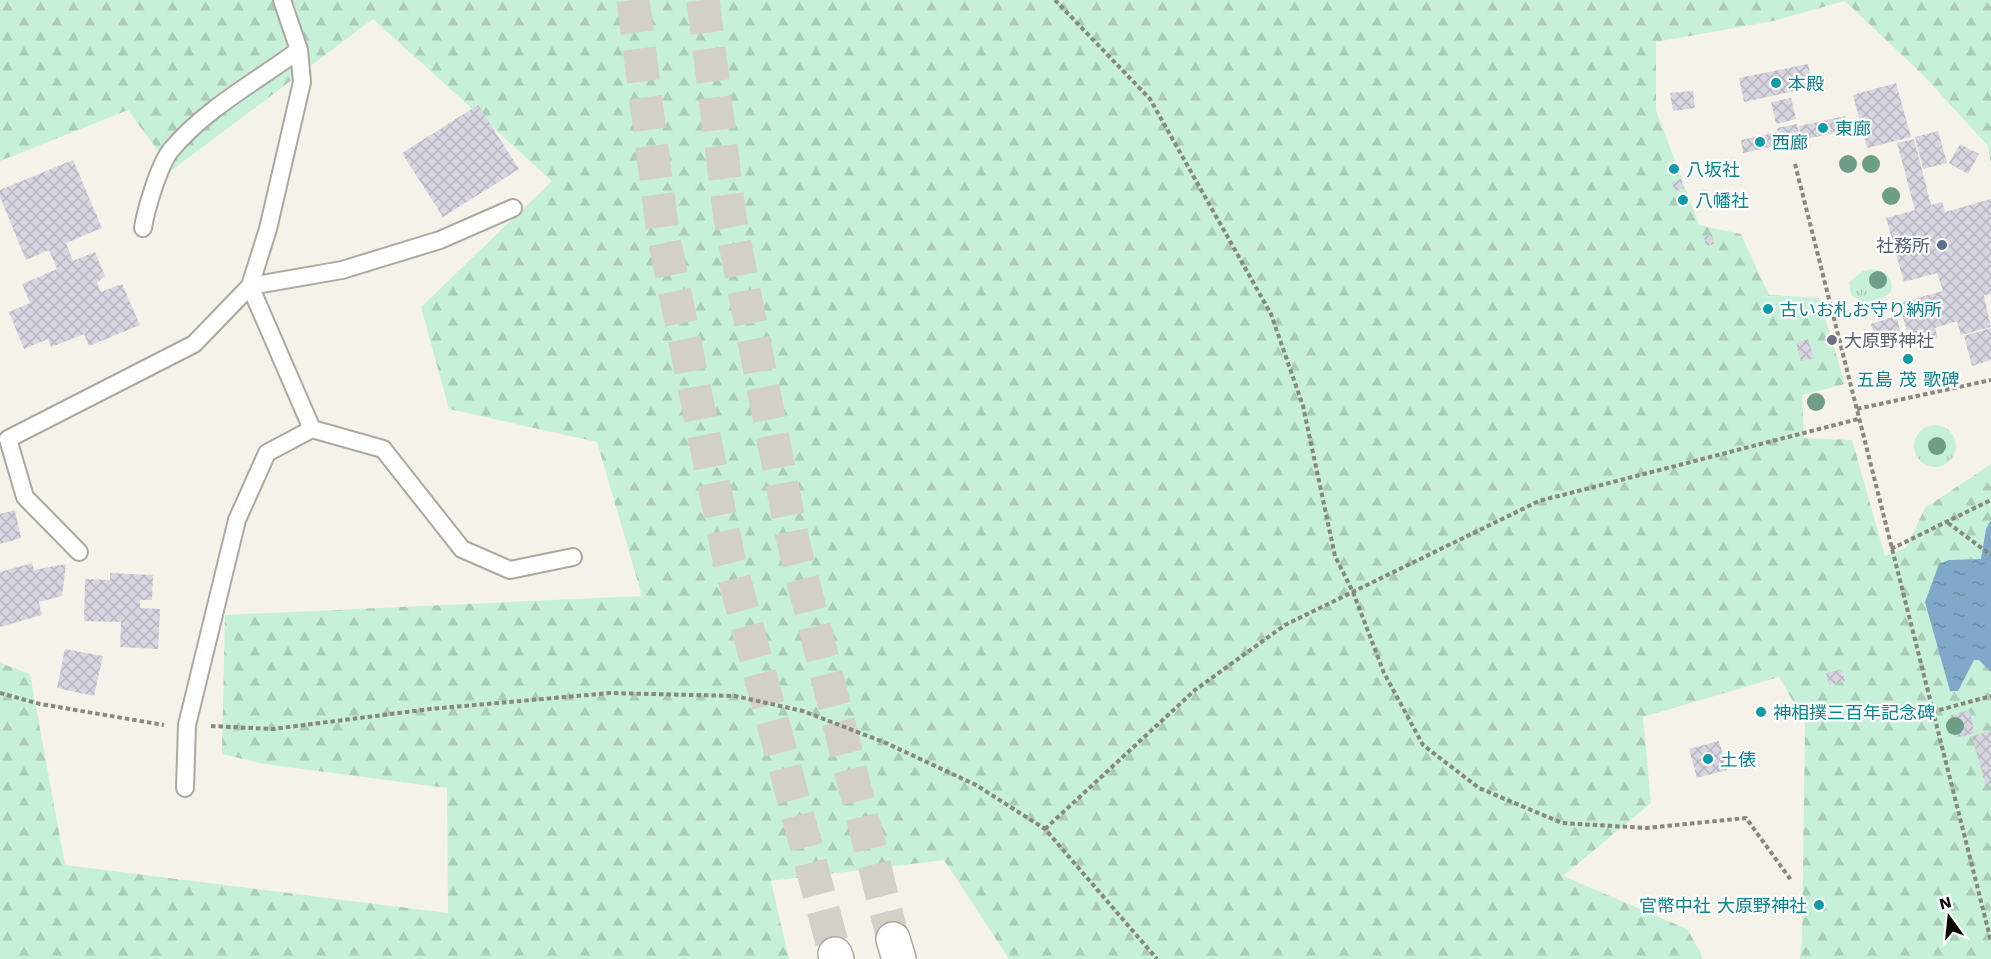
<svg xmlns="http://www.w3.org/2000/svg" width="1991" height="959" font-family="'Work Sans','Noto Sans JP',sans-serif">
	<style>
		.grass { fill: url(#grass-tufts) }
		.forest { fill: url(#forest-firs) }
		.water { fill: url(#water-ripples) }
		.building { fill: url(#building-cross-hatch) }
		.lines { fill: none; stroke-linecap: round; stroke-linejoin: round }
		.highway-tunnel { stroke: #d2d0c7; stroke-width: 33; stroke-dasharray: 33 16; stroke-linecap: butt }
		.lane-casing { stroke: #aba99f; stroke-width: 20 }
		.highway-casing { stroke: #aba99f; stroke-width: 36 }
		.path { stroke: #888780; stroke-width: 4; stroke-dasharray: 4.5 3; stroke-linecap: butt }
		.lane { stroke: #fff; stroke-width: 16 }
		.highway { stroke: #fff; stroke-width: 33 }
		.tree { fill: #6e9e88 }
		.culture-dot { fill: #0f9aa8; stroke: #fff; stroke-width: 2 }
		.service-dot { fill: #5c6f8a; stroke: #fff; stroke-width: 2 }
		.worship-dot { fill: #6b7280; stroke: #fff; stroke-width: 2 }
		.labels { text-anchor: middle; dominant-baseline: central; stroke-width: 4.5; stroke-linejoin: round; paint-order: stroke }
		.culture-label { font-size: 18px; fill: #0d838f; stroke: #fff; text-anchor: start }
		.service-label { font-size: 18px; fill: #4e5e75; stroke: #fff; text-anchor: end }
		.worship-label { font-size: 18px; fill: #5b616d; stroke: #fff; text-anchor: start }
	</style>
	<defs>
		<pattern id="grass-tufts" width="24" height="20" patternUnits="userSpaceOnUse" patternTransform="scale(1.5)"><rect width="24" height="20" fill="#c7f0d8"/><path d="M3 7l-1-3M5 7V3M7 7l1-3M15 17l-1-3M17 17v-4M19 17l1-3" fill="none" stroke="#aaccb8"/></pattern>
		<pattern id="forest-firs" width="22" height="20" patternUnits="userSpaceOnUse" patternTransform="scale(1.5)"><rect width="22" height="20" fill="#c7f0d8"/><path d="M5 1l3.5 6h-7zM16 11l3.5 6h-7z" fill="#aaccb8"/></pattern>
		<pattern id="water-ripples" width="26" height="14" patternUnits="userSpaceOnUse" patternTransform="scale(1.5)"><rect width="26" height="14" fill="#80a8c8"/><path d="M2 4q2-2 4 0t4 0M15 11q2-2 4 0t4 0" fill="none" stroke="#6d8faa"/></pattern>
		<pattern id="building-cross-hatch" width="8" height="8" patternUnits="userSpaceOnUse" patternTransform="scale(1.5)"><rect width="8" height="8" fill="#d7d5e0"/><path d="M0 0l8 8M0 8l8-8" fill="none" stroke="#b7b6bf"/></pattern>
	</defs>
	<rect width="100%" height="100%" fill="#f5f3e9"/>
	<path class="grass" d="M1873,269c13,2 21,8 18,23l-9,6 -18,5 -13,-8 -2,-13 14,-11z
		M1914 446a21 21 0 1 1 42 0a21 21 0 1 1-42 0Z"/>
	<path class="forest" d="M0,0h1991v164l-3,-18 -64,-70 -79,-75 -72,20 -117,21v68l43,115 42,9 28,61 50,3 26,86 -43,11 2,43 48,2 33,116 21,-8 19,-40 66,-44v495h-191l2,-18 3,-219 -26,-45 -136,40 8,86 -88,73 124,53 14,24 1,6h-693l-65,-99 -173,21 18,78h-789v-296l30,11 35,191 383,48 -1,-125 -183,-24 -42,-10 3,-139 417,-19 -45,-154 -148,-33 -28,-102 131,-126 -179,-162 -201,151 -44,-60 -128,51z"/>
	<path class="water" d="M1991,520v152l-12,-12h-5l-16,31h-8l-25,-89 14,-38 10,-4 32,-1 5,-30z"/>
	<path class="building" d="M1808,64l5,23 -69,15 -5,-24z
		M1896,83l15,54 -44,11 -14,-53z
		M1693,91l2,17 -22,3 -3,-18z
		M1791,98l5,21 -20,5 -5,-22z
		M478,105l41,64 -76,48 -41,-64z
		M1845,116l2,14 -45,10 -3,-14z
		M1797,124l4,19 -19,4 -5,-19z
		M1938,131l9,32 -24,6 -8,-32z
		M1777,132l3,13 -37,8 -2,-13z
		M1914,139l17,66 11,-3 3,10 46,-13v95l-7,1 7,32 -30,8 -4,-14 -22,7 3,10 -27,7 -12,-42 44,-12 -6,-18 -33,9 -18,-64 29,-8 -18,-67z
		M1960,144l19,10 -11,20 -19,-11z
		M73,160l29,68 -36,15 7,18 22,-9 10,24 -8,7 4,9 21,-8 18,41 -51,21 -5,-12 -33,13 -3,-8 -24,10 -15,-37 21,-9 -8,-19 35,-15 -8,-19 -23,10 -26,-63v-7z
		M1678,163l2,10 -9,2 -3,-9z
		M1681,179l3,9 -9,3 -3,-9z
		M1686,194l3,9 -10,2 -2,-8z
		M1712,235l2,9 -8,2 -2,-9z
		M1896,316l6,21 -26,6 -5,-19z
		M1991,328v32l-19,6 -8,-30z
		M1808,339l6,19 -13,3 -5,-18z
		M1820,396l3,10 -13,3 -2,-10z
		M15,510l6,28 -21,6v-30z
		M32,563l2,7 32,-6 -4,32 -23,6 3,13 -42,12v-55z
		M110,573l43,2 -1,25h-12v8l20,1 -2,40 -38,-2 1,-25 -37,-1 1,-42 25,1z
		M65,649l38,7 -9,40 -37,-8z
		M1842,669l3,12 -16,4 -3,-12z
		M1969,710l6,23 -20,5 -6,-22z
		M1991,731v53l-5,2 -14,-50z
		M1719,741l8,29 -30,8 -8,-29z"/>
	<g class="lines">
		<path class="highway-tunnel" d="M633,0l30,233 66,326 106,395
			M703,0l27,218 63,323 100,398"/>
		<g class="lane-casing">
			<path id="lane" d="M513,208l-73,32 -98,30 -92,16 62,143 71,20 79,100 48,21 63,-13
				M143,228c3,-19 16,-63 28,-78 34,-41 86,-69 128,-100
				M79,552l-54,-55 -17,-58 186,-95 56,-58 18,-57 34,-147 -3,-32 -17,-50
				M185,788l2,-63 50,-205 30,-67 45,-24"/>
		</g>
		<g class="highway-casing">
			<path id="highway" d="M893,939l6,20
				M835,954l2,5"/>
		</g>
		<path class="path" d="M1055,0l95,99 121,215 32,92 32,150 18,36 31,81 39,72 56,43 83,35 84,5 100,-10 45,62
			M1795,164l196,777
			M1857,409l134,-29
			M1948,523l43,32
			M1891,549l100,-49
			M0,693l40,11 124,21
			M1932,712l59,-16
			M211,726l62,3 157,-20 180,-16 125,3 68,15 83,32 90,42 69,44 112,130
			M1045,829l150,-139 90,-65 254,-124 319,-82"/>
		<use href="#lane" class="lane"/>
		<use href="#highway" class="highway"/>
	</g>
	<g class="tree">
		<circle cx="1848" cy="164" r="9"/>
		<circle cx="1871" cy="164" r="9"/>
		<circle cx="1891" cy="196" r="9"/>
		<circle cx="1878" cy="280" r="9"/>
		<circle cx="1816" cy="402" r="9"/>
		<circle cx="1937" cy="446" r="9"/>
		<circle cx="1955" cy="726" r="9"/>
	</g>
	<g class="culture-dot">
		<circle cx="1776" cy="83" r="6"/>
		<circle cx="1823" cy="128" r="6"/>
		<circle cx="1760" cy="142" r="6"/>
		<circle cx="1674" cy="169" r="6"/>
		<circle cx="1683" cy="200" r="6"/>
		<circle cx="1768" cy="309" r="6"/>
		<circle cx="1908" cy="359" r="6"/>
		<circle cx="1761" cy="712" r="6"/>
		<circle cx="1708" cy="759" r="6"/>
		<circle cx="1819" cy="905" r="6"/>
	</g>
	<circle class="service-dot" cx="1942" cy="245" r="6"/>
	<circle class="worship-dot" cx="1832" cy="340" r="6"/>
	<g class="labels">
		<g class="culture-label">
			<text x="1788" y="83">本殿</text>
			<text x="1835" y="128">東廊</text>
			<text x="1772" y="142">西廊</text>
			<text x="1686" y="169">八坂社</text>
			<text x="1695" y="200">八幡社</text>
			<text x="1780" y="309">古いお札お守り納所</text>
			<text x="1908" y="379" text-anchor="middle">五島 茂 歌碑</text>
			<text x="1773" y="712">神相撲三百年記念碑</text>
			<text x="1720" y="759">土俵</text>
			<text x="1807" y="905" text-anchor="end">官幣中社 大原野神社</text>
		</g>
		<g class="service-label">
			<text x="1930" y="245">社務所</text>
		</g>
		<g class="worship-label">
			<text x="1844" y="340">大原野神社</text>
		</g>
	</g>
	<g transform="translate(1949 917) rotate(345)" stroke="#ffffff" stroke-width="4.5" paint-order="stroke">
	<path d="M0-4.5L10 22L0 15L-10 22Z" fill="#0c0b08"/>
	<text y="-9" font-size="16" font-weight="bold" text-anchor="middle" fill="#0c0b08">N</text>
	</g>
</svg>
